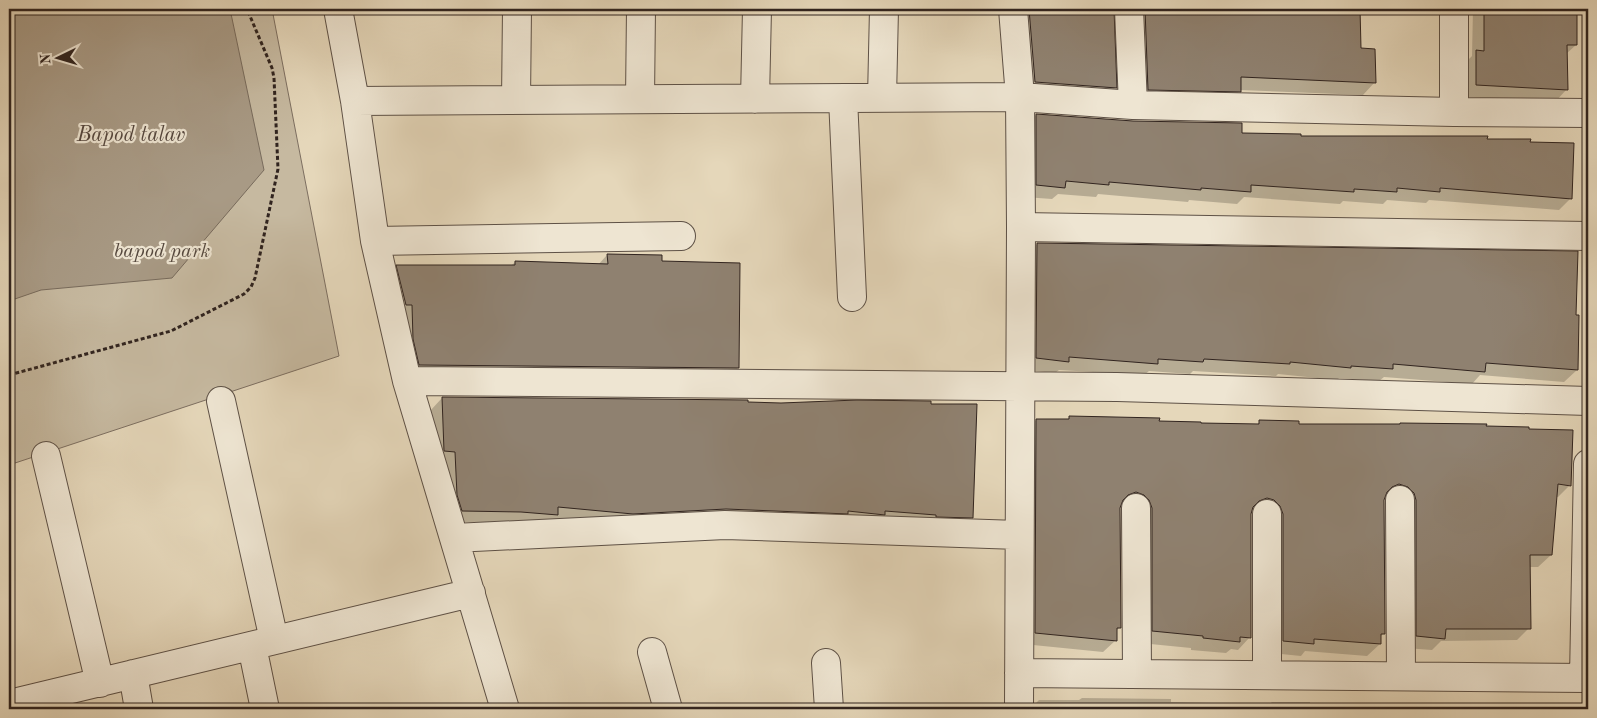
<svg xmlns="http://www.w3.org/2000/svg" width="1597" height="718" font-family="'Old Standard TT',serif">
	<style>
		.green { fill: #c6b9a0; stroke: #7c6e60 }
		.water { fill: #a89a85; stroke: #786b5c }
		.shadow { fill: #0003 }
		.building { fill: #8f8170; stroke: #31241f }
		.lines { fill: none; stroke-linecap: round; stroke-linejoin: round }
		.minor-casing { stroke: #5e5146; stroke-width: 30 }
		.path { stroke: #31241f; stroke-width: 3; stroke-dasharray: 4 2.5; stroke-linecap: butt }
		.minor { stroke: #eee5d2; stroke-width: 28 }
		.labels { text-anchor: middle; dominant-baseline: central; stroke-width: 4.5; stroke-linejoin: round; paint-order: stroke }
		.park-label { font-size: 20px; font-style: italic; fill: #56493f; stroke: #eee5d2 }
		.water-label { font-size: 21px; font-style: italic; fill: #55473e; stroke: #eee5d2 }
	</style>
	<rect width="100%" height="100%" fill="#e5d7ba"/>
	<filter id="stains"><feTurbulence type="fractalNoise" baseFrequency=".004" numOctaves="4"/><feColorMatrix values="0 0 0 0 .2 0 0 0 0 .09 0 0 0 0 .02 0 0 0 .5 -.17"/></filter>
	<radialGradient id="worn" r=".72"><stop offset=".6" stop-color="#630" stop-opacity="0"/><stop offset="1" stop-color="#630" stop-opacity=".3"/></radialGradient>
	<path class="green" d="M9,9h263l67,347 -330,109z"/>
	<path class="water" d="M9,9h221l34,161 -92,108 -131,12 -32,11z"/>
	<path class="shadow" d="M1015,9h97l3,79 -12,12 -80,-6z
		M1125,9h234l1,40 15,33 -12,13 -123,-5 -12,14 -92,-2z
		M1473,9h96l7,36 -10,9 1,35 -12,13 -91,-5v-33l8,-8z
		M1036,115l205,19 58,3 187,3 43,4 42,54 -12,12 -130,-10 -3,3 -39,-3 -4,4 -40,-3 -3,3 -96,-7 -7,7 -48,-4 -1,2 -90,-8 -2,3 -38,-3 -6,5 -28,-2v-70z
		M1037,244l538,72 2,54 -13,12 -84,-7 -8,9 -88,-7 -5,4 -40,-3 -2,2 -59,-6 -2,2 -83,-5 -3,3 -41,-3 -5,4 -85,-5 -4,3 -31,-3 1,-114z
		M607,255l54,7 77,106 -12,12 -319,-3 -22,-99 12,-12h114l4,-4 83,3z
		M442,398l305,6 225,113 -13,13 -339,-4 -68,-7 -7,8 -37,-4 -58,-1 -20,-111z
		M1070,418l186,7 4,-3 38,3 187,2 85,58 -12,12h-3l-4,58 -13,12h-9v61l-12,12 -76,1 -9,9 -27,-2 -9,-149 -10,-3 -2,1v136l-4,4v7l-13,12 -62,-5 -4,5 -30,-3 -17,-143 -3,1 -1,126 -12,13 -7,-1 -5,4 -35,-3v-2l-51,-5 -17,-139 -3,1v122l-4,4v9l-13,12 -80,-8 1,-212 12,-12h31z
		M1082,698l89,1v3l41,1v2h56l4,-3h38v3h188l-1,2 44,1v1h-511l9,-9h40z"/>
	<path class="building" d="M1029,9h85l3,79 -82,-6z
		M1145,9h215l1,39 14,1 1,34 -135,-6v15l-93,-2z
		M1484,9h51l42,2v34h-10l1,45 -92,-5v-35l8,1z
		M1036,114l97,7 109,2v10l59,1v2h187l-1,3h44l-1,3 44,1 -2,56 -132,-11v4l-43,-4v4l-43,-3v3l-103,-7v7l-50,-4v2l-92,-8v3l-43,-4 -1,7 -29,-3z
		M1037,243l541,8 -2,64h3l-1,55 -92,-7 -1,9 -92,-8v5l-42,-3v2l-61,-6v2l-86,-5 -1,3 -45,-3v5l-89,-7v5l-33,-4z
		M607,254l55,1v6l78,2 -1,105 -320,-3 -6,-26 -1,-34h-6l-10,-40h119v-4l93,3z
		M442,397l306,3v2l33,1 76,-3 74,1v3h46l-4,114 -37,-1v-2l-51,-4v4l-37,-4v3l-122,-5 -93,5 -75,-7v8l-37,-3 -59,-1 -5,-16 -2,-43 -11,-1z
		M1069,416l91,2 -1,3 42,1v1l58,1v-4l40,1v3h101v-1l87,1 -1,2 43,1v2l44,1 -2,56 -13,-2 -6,71h-22l1,74h-85l-1,10 -29,-3v-136l-2,-7 -6,-6 -9,-3 -7,3 -5,5 -3,8 1,134h-4v10l-67,-5v5l-31,-3v-127l-3,-8 -6,-6 -7,-2 -8,3 -6,6 -2,7v124l-11,-1v5l-37,-4v-2l-51,-5v-123l-3,-8 -5,-5 -8,-3 -8,3 -5,5 -3,8 1,120h-4v13l-82,-8 1,-214h33z"/>
	<g class="lines">
		<g class="minor-casing">
			<path id="minor" d="M338,9l17,92 20,140 32,140 98,328
				M1013,9l7,88 1,130 -2,482
				M1129,9l4,96
				M843,98l9,199
				M882,98l2,-89
				M640,99l1,-90
				M755,99l2,-90
				M516,100l1,-91
				M355,101l665,-4 113,8 321,7 134,1
				M1454,112v-103
				M1021,227l567,9
				M375,241l306,-5
				M407,381l710,6 471,14
				M221,401l53,239
				M46,456l54,227
				M1400,500l1,176
				M1136,508l1,166
				M1267,514v161
				M454,538l271,-13 294,10
				M252,646l13,63
				M652,652l16,57
				M826,663l3,46
				M1019,673l569,5
				M133,674l6,35
				M1584,678l4,-214
				M9,704l462,-111"/>
		</g>
		<path class="path" d="M9,375l162,-44 73,-37 7,-7 4,-9 23,-109 -4,-91 -2,-10 -25,-59"/>
		<use href="#minor" class="minor"/>
	</g>
	<g class="labels">
		<g class="park-label">
			<text x="162" y="252">bapod park</text>
		</g>
		<g class="water-label">
			<text x="131" y="135">Bapod talav</text>
		</g>
	</g>
	<rect width="1597" height="718" fill="none" stroke="#e5d7ba" stroke-width="30"/>
	<rect x="10" y="10" width="1577" height="698" fill="none" stroke="#31241f" stroke-width="2.5"/>
	<rect x="15" y="15" width="1567" height="688" fill="none" stroke="#31241f"/>
	<g transform="translate(58 58) rotate(265)" stroke="#eee5d2" stroke-width="4" paint-order="stroke">
	<path d="M0-4L9 19L0 12L-9 19Z" fill="#31241f"/>
	<text y="-8" font-size="14" font-weight="bold" text-anchor="middle" fill="#31241f">N</text>
	</g>
	<rect width="100%" height="100%" filter="url(#stains)"/>
	<rect width="100%" height="100%" fill="url(#worn)"/>
</svg>
